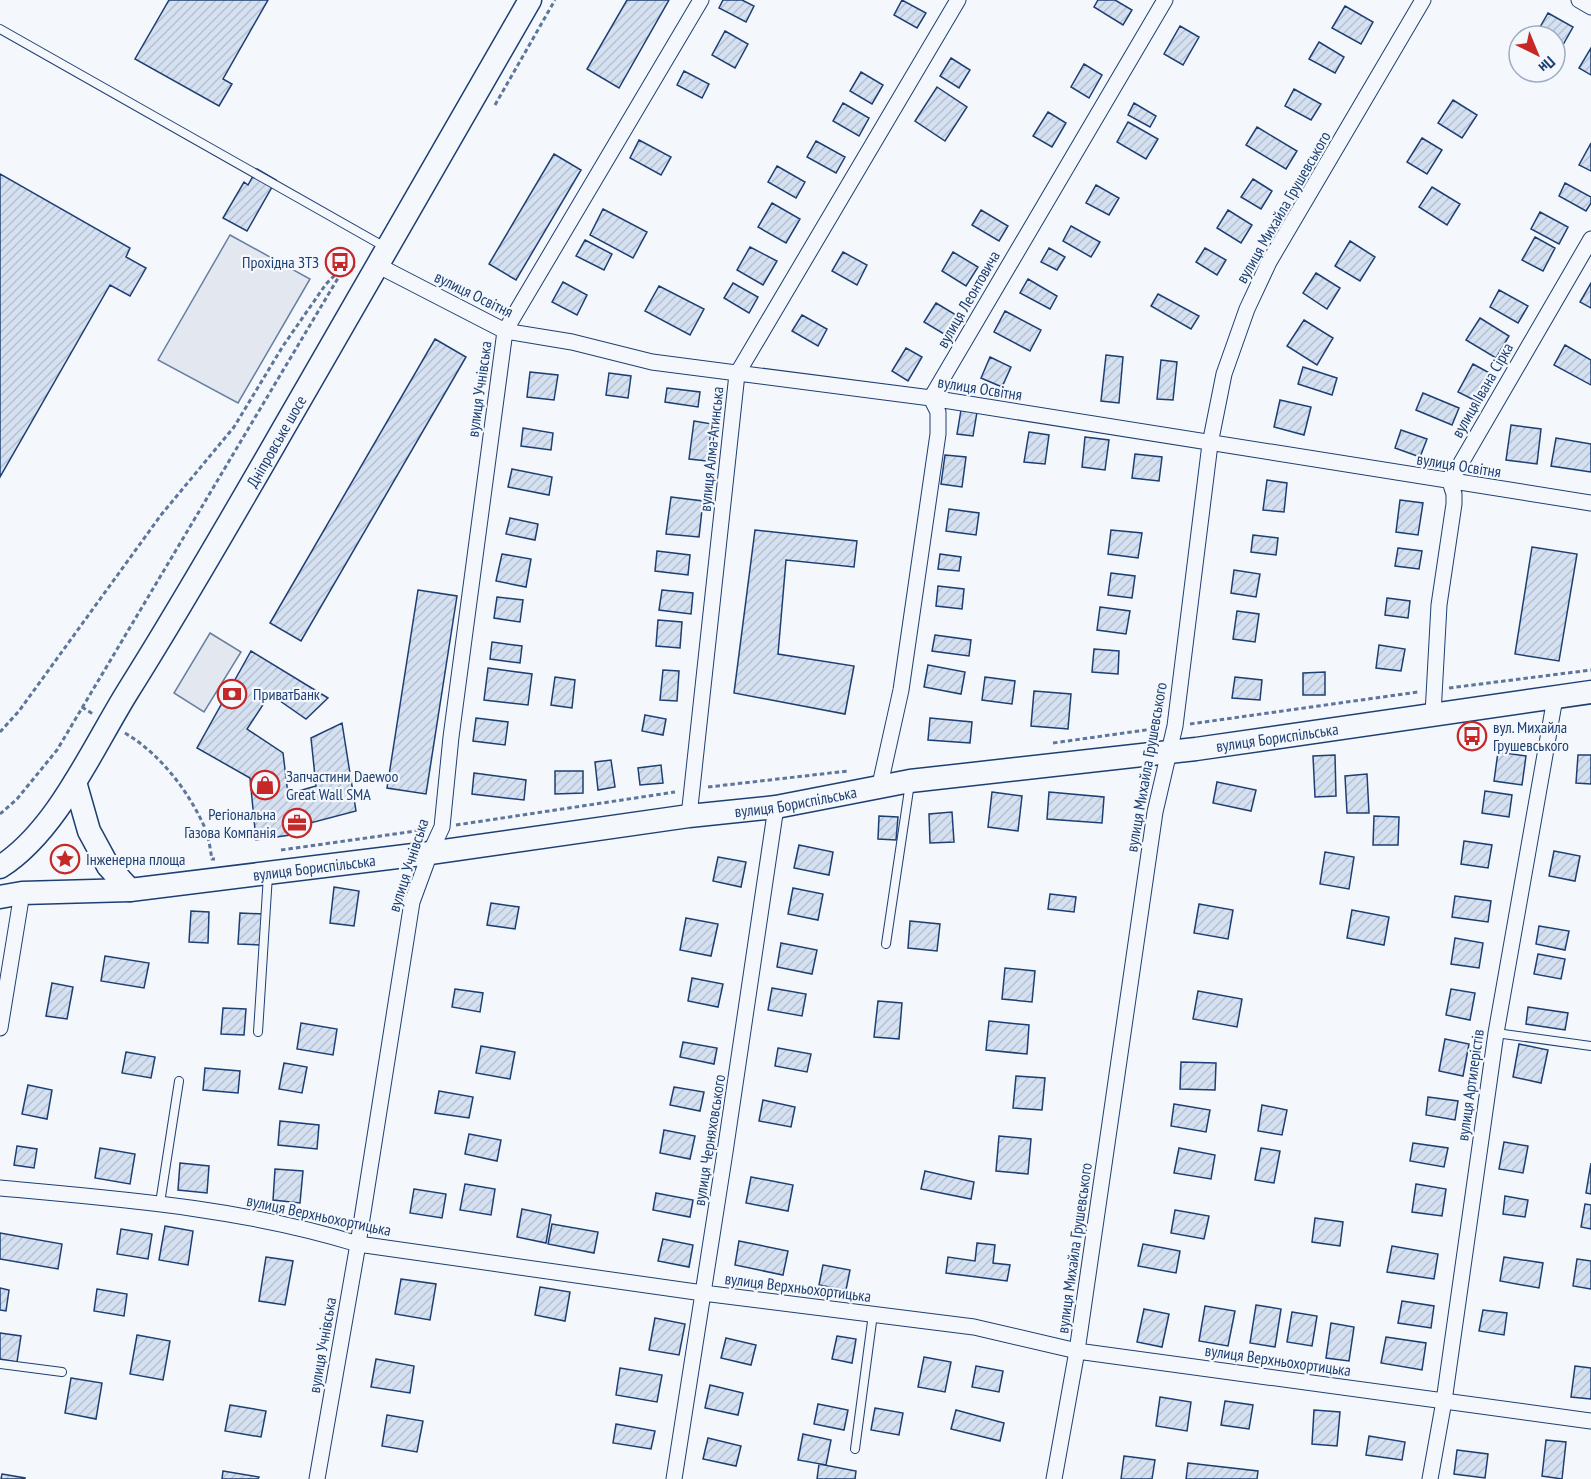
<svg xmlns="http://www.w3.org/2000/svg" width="1591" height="1479" font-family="'PT Sans Narrow',sans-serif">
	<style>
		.parking { fill: #e3e8f0; stroke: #687fa3; stroke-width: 1.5 }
		.building { fill: url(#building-hatch); stroke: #1d3f73; stroke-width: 1.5 }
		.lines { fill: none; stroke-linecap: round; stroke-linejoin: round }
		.lane-casing { stroke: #1d3f73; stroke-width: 10 }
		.street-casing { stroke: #1d3f73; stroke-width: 17 }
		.secondary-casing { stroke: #1d3f73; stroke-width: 25 }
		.path { stroke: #5e769c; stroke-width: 3; stroke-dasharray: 4.5 3; stroke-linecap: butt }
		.lane { stroke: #f4f7fb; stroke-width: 8 }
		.street { stroke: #f4f7fb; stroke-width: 15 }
		.secondary { stroke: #f4f7fb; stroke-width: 22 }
		.labels { text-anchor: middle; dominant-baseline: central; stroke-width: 4.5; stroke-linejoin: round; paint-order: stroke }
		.street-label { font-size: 16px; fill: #1d3f73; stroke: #f4f7fb }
		.poi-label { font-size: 16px; fill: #1d3f73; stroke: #f4f7fb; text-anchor: start }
	</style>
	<defs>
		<pattern id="building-hatch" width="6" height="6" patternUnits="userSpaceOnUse" patternTransform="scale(1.5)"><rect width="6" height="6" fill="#d5e0f0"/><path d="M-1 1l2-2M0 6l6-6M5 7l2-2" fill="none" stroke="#b6c1d1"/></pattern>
	</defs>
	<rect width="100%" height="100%" fill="#f4f7fb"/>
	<path class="parking" d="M230,235l80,44 -72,124 -80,-43z
		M210,633l31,19 -37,60 -30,-19z"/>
	<path class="building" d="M169,0h99l-45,79 9,5 -13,22 -84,-47z
		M627,0h42l-50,88 -32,-19z
		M723,0h19l12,6 -8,16 -27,-14z
		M902,0l24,13 -9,15 -23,-13z
		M1098,0h17l17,10 -9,15 -29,-18z
		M1345,6l28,16 -12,22 -29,-16z
		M1548,13l25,14 -18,32v-23h-20z
		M1180,26l19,11 -16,28 -19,-11z
		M725,31l23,13 -13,24 -23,-13z
		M1319,42l25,15 -9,16 -26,-14z
		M1591,48v27l-12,-7z
		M951,58l19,12 -11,18 -19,-12z
		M1084,64l18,11 -13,23 -18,-11z
		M684,71l25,13 -7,14 -25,-13z
		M861,72l22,13 -11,19 -22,-13z
		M937,87l30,20 -22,34 -30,-20z
		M1294,89l27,15 -10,16 -26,-14z
		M1453,100l24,15 -15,23 -24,-15z
		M843,103l26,15 -10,18 -26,-15z
		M1134,103l22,13 -6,11 -22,-12z
		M1048,112l18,11 -14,24 -19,-11z
		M1128,122l30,17 -12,20 -29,-17z
		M1257,127l40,24 -11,18 -40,-24z
		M1422,138l20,12 -15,24 -20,-12z
		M639,140l32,17 -10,18 -31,-17z
		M816,141l29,16 -9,16 -29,-16z
		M1591,143v28l-12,-6z
		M554,154l27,16 -65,110 -27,-16z
		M777,166l28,16 -9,16 -28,-16z
		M257,169l19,11 -29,51 -24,-13 21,-36 4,3z
		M0,174l130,74 -4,9 20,11 -16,28 -20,-11 -110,192z
		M1253,179l19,12 -11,18 -20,-12z
		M1565,183l26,14v6l-5,8 -27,-15z
		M1096,185l23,13 -10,17 -23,-12z
		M1432,187l28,17 -13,21 -28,-18z
		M772,203l28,16 -14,24 -28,-16z
		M603,209l44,23 -14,26 -43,-23z
		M981,210l27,16 -9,15 -27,-16z
		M1228,210l24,15 -11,18 -24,-15z
		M1540,212l28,15 -9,17 -28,-15z
		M1071,226l29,16 -9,15 -28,-16z
		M1535,237l20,11 -12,23 -21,-11z
		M585,240l27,14 -8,16 -28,-14z
		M1350,241l25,16 -15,24 -25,-15z
		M750,247l27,14 -14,24 -26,-15z
		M1049,248l16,9 -8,13 -16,-8z
		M1205,248l21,12 -9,15 -21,-13z
		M843,252l24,13 -10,20 -25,-14z
		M953,252l25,15 -12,19 -24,-15z
		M1316,273l24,15 -13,21 -24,-16z
		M1028,279l29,17 -7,13 -30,-16z
		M563,282l24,13 -10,20 -25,-13z
		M733,283l25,14 -9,16 -25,-15z
		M1591,283v25l-11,-6z
		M659,286l45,23 -14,26 -45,-24z
		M1499,290l29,16 -10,17 -28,-16z
		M1158,294l41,22 -8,13 -40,-23z
		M936,303l20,12 -12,19 -20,-12z
		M1005,311l36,19 -11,21 -36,-19z
		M802,315l25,14 -9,17 -26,-15z
		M1480,318l29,18 -13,22 -30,-18z
		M1304,320l29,18 -16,27 -30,-19z
		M435,339l31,18 -165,284 -31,-18z
		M1565,345l26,15v25l-37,-20z
		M906,348l16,9 -14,24 -16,-10z
		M1106,355l17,2 -4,46 -18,-2z
		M990,357l21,10 -9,20 -21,-9z
		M1161,360l16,2 -4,38 -16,-1z
		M1473,364l22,12 -15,27 -22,-11z
		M1303,367l34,11 -5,17 -34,-11z
		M530,372l28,3 -4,25 -27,-3z
		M609,373l22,3 -3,22 -22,-3z
		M667,388l33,4 -2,15 -33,-5z
		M1423,393l36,15 -7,17 -36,-15z
		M1280,400l31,7 -7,28 -30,-8z
		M961,410l16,2 -4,24 -16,-2z
		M694,421l18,3 -5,37 -18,-2z
		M1511,425l30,4 -4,35 -31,-4z
		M523,428l30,5 -2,17 -30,-4z
		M1401,430l26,9 -7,18 -25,-9z
		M1029,432l20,3 -4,29 -21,-2z
		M1085,437l24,3 -4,30 -23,-3z
		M1556,438l35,6v28l-40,-6z
		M1135,454l27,3 -3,24 -27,-3z
		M945,455l21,2 -4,30 -21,-3z
		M512,469l40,8 -3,18 -41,-8z
		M1267,480l20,3 -3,29 -21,-2z
		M671,497l32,4 -4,36 -33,-3z
		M1400,500l23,3 -5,32 -22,-3z
		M949,509l30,4 -3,22 -30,-4z
		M510,518l28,6 -3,16 -29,-6z
		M755,530l102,11 -3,26 -68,-7 -8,94 76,12 -9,48 -111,-21z
		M1111,530l31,3 -4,25 -30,-4z
		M1253,535l25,3 -2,17 -25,-3z
		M1532,547l45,7 -18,107 -44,-7z
		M1398,548l24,3 -3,18 -24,-3z
		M657,551l33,4 -2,20 -33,-4z
		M502,554l29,5 -5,28 -30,-6z
		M940,554l21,3 -2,14 -21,-2z
		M1234,570l26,4 -4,23 -25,-4z
		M1111,573l24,3 -3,22 -24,-3z
		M938,586l26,3 -2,20 -26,-3z
		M418,590l39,6 -31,198 -39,-6z
		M662,590l31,3 -2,21 -32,-4z
		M497,597l26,3 -3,22 -26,-4z
		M1387,598l23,3 -2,17 -23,-3z
		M1100,607l30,4 -4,23 -29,-4z
		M1237,611l22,3 -4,28 -22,-3z
		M658,620l24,2 -2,26 -24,-2z
		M935,635l36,5 -2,16 -37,-5z
		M492,642l30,4 -2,17 -30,-4z
		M1379,645l26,4 -4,22 -25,-3z
		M1094,649l25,2 -1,23 -26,-2z
		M251,651l77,47 -22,21 -36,-25 -23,35 36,24 5,41 28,-8 -5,-48 31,-15 14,88 -65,17 -1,7 -34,5 -6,-62 -53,-30z
		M928,665l37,7 -4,22 -37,-7z
		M488,668l44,6 -4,31 -44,-5z
		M663,670l16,1 -2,30 -17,-1z
		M1325,672v23h-22v-22z
		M555,677l20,3 -3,28 -21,-3z
		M985,677l30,4 -3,23 -30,-4z
		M1235,677l27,3 -2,20 -28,-2z
		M1034,691l37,3 -3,35 -37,-3z
		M645,715l21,4 -3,16 -21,-4z
		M476,718l32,4 -3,23 -32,-4z
		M930,718l42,4 -2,21 -42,-3z
		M1498,752l28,4 -4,29 -28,-4z
		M1335,755l1,41 -21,1 -2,-41z
		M1578,755h13v29l-15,-1z
		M611,760l4,27 -17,3 -3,-28z
		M661,765l2,18 -23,2 -2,-17z
		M555,771h28v22l-28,1z
		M474,773l52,7 -2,20 -52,-6z
		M1367,774l2,39h-22l-2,-37z
		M1217,782l39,8 -5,21 -38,-8z
		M1485,791l27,4 -3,22 -27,-4z
		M992,792l30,4 -4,35 -30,-4z
		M1049,792l55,5 -2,26 -55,-4z
		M952,812l2,30 -24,1 -1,-29z
		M879,816l19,1 -2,23 -18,-1z
		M1374,816l25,1 -1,28h-25z
		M1464,841l28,4 -4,23 -27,-4z
		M799,845l34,7 -4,23 -35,-7z
		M1554,851l26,5 -5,25 -26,-5z
		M1325,852l29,5 -5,32 -29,-5z
		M718,857l28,5 -5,25 -28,-6z
		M334,887l25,4 -5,35 -24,-3z
		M793,888l30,6 -5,26 -30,-6z
		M1050,894l26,3 -2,15 -26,-3z
		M1455,896l36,5 -3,21 -36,-5z
		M491,903l28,4 -4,22 -28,-4z
		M1199,904l34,6 -5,29 -34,-6z
		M1352,910l37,7 -5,28 -37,-7z
		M191,911l18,1 -1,31 -19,-1z
		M240,913l23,1 -2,31 -23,-1z
		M686,918l32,6 -7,32 -31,-6z
		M910,921l30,3 -3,27 -29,-3z
		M1539,926l30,5 -4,19 -29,-6z
		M1455,938l28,5 -4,25 -28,-4z
		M781,943l36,7 -5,24 -35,-7z
		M1538,954l27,5 -4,20 -27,-5z
		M105,956l44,7 -5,25 -43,-7z
		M1005,968l30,3 -3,31 -30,-3z
		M692,978l31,6 -5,23 -30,-6z
		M52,983l21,4 -6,32 -21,-3z
		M772,988l34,6 -4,22 -34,-6z
		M455,989l28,4 -3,19 -28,-5z
		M1451,989l24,4 -5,27 -24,-5z
		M1198,991l44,8 -5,28 -44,-8z
		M878,1001l24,2 -3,36 -25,-2z
		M1528,1007l40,6 -3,17 -39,-6z
		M223,1008l23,1 -2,26 -23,-1z
		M989,1021l40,4 -2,29 -41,-4z
		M301,1023l36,6 -4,26 -36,-6z
		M1445,1039l24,5 -6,32 -24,-5z
		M683,1042l34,6 -3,16 -34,-7z
		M1519,1044l29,6 -7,33 -28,-6z
		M481,1046l34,6 -5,27 -34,-6z
		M778,1048l33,6 -4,18 -32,-6z
		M126,1052l29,5 -4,21 -29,-5z
		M1181,1062l35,1 -1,27 -35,-1z
		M284,1063l23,4 -5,26 -23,-4z
		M205,1068l35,3 -2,22 -35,-3z
		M1016,1076l29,2 -3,32 -29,-2z
		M28,1085l24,5 -5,29 -25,-5z
		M674,1087l30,5 -4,19 -30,-6z
		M439,1091l34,6 -4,21 -34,-5z
		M1428,1097l30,4 -3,19 -29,-5z
		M763,1100l32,7 -4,20 -32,-6z
		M1174,1104l36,6 -4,22 -35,-6z
		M1262,1105l25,5 -5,25 -24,-4z
		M280,1121l39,4 -2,24 -39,-4z
		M664,1130l31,6 -5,23 -30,-6z
		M469,1134l32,6 -4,21 -32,-7z
		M999,1136l32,3 -3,35 -32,-3z
		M1504,1142l24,4 -5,27 -24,-4z
		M1413,1143l35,5 -4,19 -34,-6z
		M17,1146l20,3 -3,19 -20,-3z
		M100,1148l35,6 -5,30 -35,-6z
		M1179,1148l36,7 -4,24 -37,-6z
		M1261,1148l19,3 -6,32 -19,-3z
		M180,1163l29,3 -2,27 -29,-3z
		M1591,1163v31l-5,-1z
		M275,1169l28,2 -3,32 -27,-3z
		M925,1171l49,11 -3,17 -50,-10z
		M751,1177l42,8 -5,26 -42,-8z
		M465,1184l30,5 -4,26 -31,-5z
		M1416,1184l30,5 -4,27 -30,-4z
		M414,1189l32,5 -4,24 -32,-5z
		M656,1193l37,7 -3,17 -37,-7z
		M1505,1196l23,4 -3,17 -22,-3z
		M1585,1204l6,1v24l-10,-2z
		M522,1209l29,6 -5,28 -29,-6z
		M1175,1210l34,6 -5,23 -33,-6z
		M1315,1218l28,4 -3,24 -28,-4z
		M552,1224l46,8 -4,21 -46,-9z
		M165,1226l28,5 -5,34 -29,-5z
		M121,1229l31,5 -4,25 -31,-5z
		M0,1233l62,11 -4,25 -58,-10z
		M663,1239l30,6 -4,22 -31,-6z
		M739,1241l49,10 -5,24 -48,-10z
		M977,1243l18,2 -2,18 17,2 -3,16 -61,-8 2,-16 27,4z
		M1143,1244l37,7 -4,22 -38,-7z
		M1392,1246l46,8 -4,25 -47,-7z
		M266,1257l27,4 -8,44 -26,-4z
		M1504,1257l39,6 -4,25 -39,-7z
		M1577,1259l14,2v28l-18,-3z
		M823,1265l27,5 -4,20 -27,-5z
		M401,1279l35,5 -6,36 -35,-6z
		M540,1287l30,5 -5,29 -30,-6z
		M0,1288l9,2 -3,21 -6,-1z
		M97,1289l30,5 -3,22 -30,-5z
		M1402,1301l32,5 -3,22 -33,-5z
		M1256,1305l25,4 -6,38 -25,-4z
		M1205,1306l30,5 -7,35 -29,-5z
		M1144,1309l25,5 -7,33 -25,-5z
		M1483,1310l24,3 -3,22 -25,-4z
		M1292,1312l25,4 -5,30 -25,-4z
		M655,1318l30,6 -6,31 -30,-5z
		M1331,1323l23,4 -5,34 -23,-3z
		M0,1333l21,3 -4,26 -17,-3z
		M137,1335l33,6 -7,39 -33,-6z
		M837,1336l19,3 -4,24 -20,-4z
		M1386,1337l40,6 -4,27 -41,-7z
		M726,1338l30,7 -5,20 -30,-7z
		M924,1357l27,5 -6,30 -27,-5z
		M376,1359l38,7 -4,27 -39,-6z
		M976,1366l27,5 -4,21 -27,-5z
		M1575,1366l16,2v31l-20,-2z
		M620,1368l42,7 -5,27 -41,-7z
		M71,1378l31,5 -6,36 -31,-6z
		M710,1385l33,8 -5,22 -33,-7z
		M1160,1397l31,5 -4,29 -31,-5z
		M1225,1401l28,4 -4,24 -28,-4z
		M818,1404l30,6 -4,20 -30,-6z
		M230,1405l36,6 -5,26 -36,-6z
		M875,1408l28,5 -4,22 -28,-5z
		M956,1410l48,13 -4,18 -49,-12z
		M1314,1410l26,2 -3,34 -25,-2z
		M387,1415l36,6 -6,31 -35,-6z
		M616,1424l39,7 -4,18 -38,-6z
		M803,1434l28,6 -5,25 -28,-5z
		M1369,1436l36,6 -3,18 -36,-5z
		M708,1438l33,8 -5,20 -33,-7z
		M1546,1440l20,2 -4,37 -20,-3z
		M1457,1450l31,4 -3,24 -31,-4z
		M1124,1456l31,4 -3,19h-31z
		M1188,1463l70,8 -1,8h-71z
		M819,1464l37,7 -1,8h-38z
		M223,1471l36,6 -1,2h-36z
		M2,1474l23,4v1h-24z"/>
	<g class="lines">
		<g class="lane-casing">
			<path id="lane" d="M0,29l385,218
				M886,944l24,-161
				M258,1032l10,-157
				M1496,1033l95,13
				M160,1203l19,-122
				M0,1364l62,8
				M855,1449l18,-135"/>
		</g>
		<g class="street-casing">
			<path id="street" d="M1579,0l12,7
				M377,265l128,66 67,11 80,20 279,36 660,105
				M1433,714l6,-109 15,-101v-10l-4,-12 141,-243
				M879,789l22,-99 37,-256v-22l-7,-14 234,-398
				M689,816l48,-442 221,-374
				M0,1028l22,-135
				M0,1188c120,11 242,20 358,56l345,49 271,34 103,24 514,70
				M317,1479l41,-235 54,-342 18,-49 12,-26 9,-90 54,-406 196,-331
				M674,1479l51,-327 51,-345
				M1054,1479l23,-128 78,-539 20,-86 35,-282 14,-70 23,-65 22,-47 154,-262
				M1430,1479l14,-78 52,-368 59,-335"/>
		</g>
		<g class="secondary-casing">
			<g id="secondary">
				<path d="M75,782l14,49 19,35 22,24"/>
				<path id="s1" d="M0,867c57,-36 93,-120 128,-176 63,-100 121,-203 180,-305 74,-128 148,-257 222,-386"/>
				<path id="s2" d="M0,897l22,-4 108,-3 300,-37 259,-37 87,-9 134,-26 286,-32 395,-57"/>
			</g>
		</g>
		<path class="path" d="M495,105l60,-105
			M1449,688l142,-18
			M82,707l11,7
			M1190,724l228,-32
			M0,732l19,-21 142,-196 73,-88 49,-81 43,-62 18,-18
			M125,733c35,21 63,57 80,95 4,9 5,21 7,31h3
			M1053,743l107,-15
			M708,787l140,-16
			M0,814l17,-15 40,-49 290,-487 8,4
			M456,825l219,-33
			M281,850l142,-20"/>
		<use href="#lane" class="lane"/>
		<use href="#street" class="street"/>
		<use href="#secondary" class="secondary"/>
	</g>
	<defs>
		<g id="bus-ring" transform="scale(1.5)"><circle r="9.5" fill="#f4f7fb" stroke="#c62828" stroke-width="1.5"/><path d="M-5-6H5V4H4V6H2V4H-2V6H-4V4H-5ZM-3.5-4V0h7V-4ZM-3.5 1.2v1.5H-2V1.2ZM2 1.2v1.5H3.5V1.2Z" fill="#c62828"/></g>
		<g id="bank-ring" transform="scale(1.5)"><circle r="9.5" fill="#f4f7fb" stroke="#c62828" stroke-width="1.5"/><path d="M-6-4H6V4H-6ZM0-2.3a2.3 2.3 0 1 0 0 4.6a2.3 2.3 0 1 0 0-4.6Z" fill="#c62828"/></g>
		<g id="shop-ring" transform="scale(1.5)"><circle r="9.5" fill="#f4f7fb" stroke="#c62828" stroke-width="1.5"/><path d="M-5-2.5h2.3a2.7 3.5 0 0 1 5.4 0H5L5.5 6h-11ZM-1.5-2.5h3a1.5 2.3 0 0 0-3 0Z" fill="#c62828"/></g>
		<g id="office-ring" transform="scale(1.5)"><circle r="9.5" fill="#f4f7fb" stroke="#c62828" stroke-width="1.5"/><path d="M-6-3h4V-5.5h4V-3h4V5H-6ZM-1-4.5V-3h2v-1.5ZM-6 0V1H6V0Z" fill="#c62828"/></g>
		<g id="sight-ring" transform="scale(1.5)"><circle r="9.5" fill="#f4f7fb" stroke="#c62828" stroke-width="1.5"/><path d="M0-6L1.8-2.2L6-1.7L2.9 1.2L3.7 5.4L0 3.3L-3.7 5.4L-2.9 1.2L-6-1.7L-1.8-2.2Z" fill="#c62828"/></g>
	</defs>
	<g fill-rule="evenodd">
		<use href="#bus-ring" x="340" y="262"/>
		<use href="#bank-ring" x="232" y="694"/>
		<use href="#bus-ring" x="1472" y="736"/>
		<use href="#shop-ring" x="265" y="785"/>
		<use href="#office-ring" x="297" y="823"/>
		<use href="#sight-ring" x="65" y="859"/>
	</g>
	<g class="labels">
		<g class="street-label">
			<text transform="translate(1283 207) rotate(-60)">вулиця Михайла Грушевського</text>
			<text transform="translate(474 294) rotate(26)">вулиця Освітня</text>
			<text transform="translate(968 299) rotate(-60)">вулиця Леонтовича</text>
			<text transform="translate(980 388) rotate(9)">вулиця Освітня</text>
			<text transform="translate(479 389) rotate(-82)">вулиця Учнівська</text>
			<text transform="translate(1482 390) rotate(-60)">вулиця Івана Сірка</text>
			<text stroke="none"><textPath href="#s1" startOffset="510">Дніпровське шосе</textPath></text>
			<text transform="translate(711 449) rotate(-84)">вулиця Алма-Атинська</text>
			<text transform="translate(1459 465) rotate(9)">вулиця Освітня</text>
			<text stroke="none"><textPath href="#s2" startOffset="1288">вулиця Бориспільська</textPath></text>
			<text transform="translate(1146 767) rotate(-80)">вулиця Михайла Грушевського</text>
			<text stroke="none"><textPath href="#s2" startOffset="802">вулиця Бориспільська</textPath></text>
			<text transform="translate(408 865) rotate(-72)">вулиця Учнівська</text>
			<text stroke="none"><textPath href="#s2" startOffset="316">вулиця Бориспільська</textPath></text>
			<text transform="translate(1470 1085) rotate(-82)">вулиця Артилерістів</text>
			<text transform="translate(709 1140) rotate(-81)">вулиця Черняховського</text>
			<text transform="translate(319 1215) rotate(12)">вулиця Верхньохортицька</text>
			<text transform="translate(1074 1248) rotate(-82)">вулиця Михайла Грушевського</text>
			<text transform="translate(798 1287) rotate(7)">вулиця Верхньохортицька</text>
			<text transform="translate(322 1345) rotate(-80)">вулиця Учнівська</text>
			<text transform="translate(1278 1360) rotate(8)">вулиця Верхньохортицька</text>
		</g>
		<g class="poi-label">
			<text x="319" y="262" text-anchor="end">Прохідна ЗТЗ</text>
			<text x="253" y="694">ПриватБанк</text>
			<text x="1493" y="727">вул. Михайла<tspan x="1493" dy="18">Грушевського</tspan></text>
			<text x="286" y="776">Запчастини Daewoo<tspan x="286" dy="18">Great Wall SMA</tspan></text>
			<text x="276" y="814" text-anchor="end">Регіональна<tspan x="276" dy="18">Газова Компанія</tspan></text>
			<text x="86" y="859">Інженерна площа</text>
		</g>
	</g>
	<g transform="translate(1537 54) rotate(137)"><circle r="28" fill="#f4f7fb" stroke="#9eadc5" stroke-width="1.5"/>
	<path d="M0-4.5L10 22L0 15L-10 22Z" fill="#c62828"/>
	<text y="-9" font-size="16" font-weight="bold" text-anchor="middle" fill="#1d3f73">Пн</text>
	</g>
</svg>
